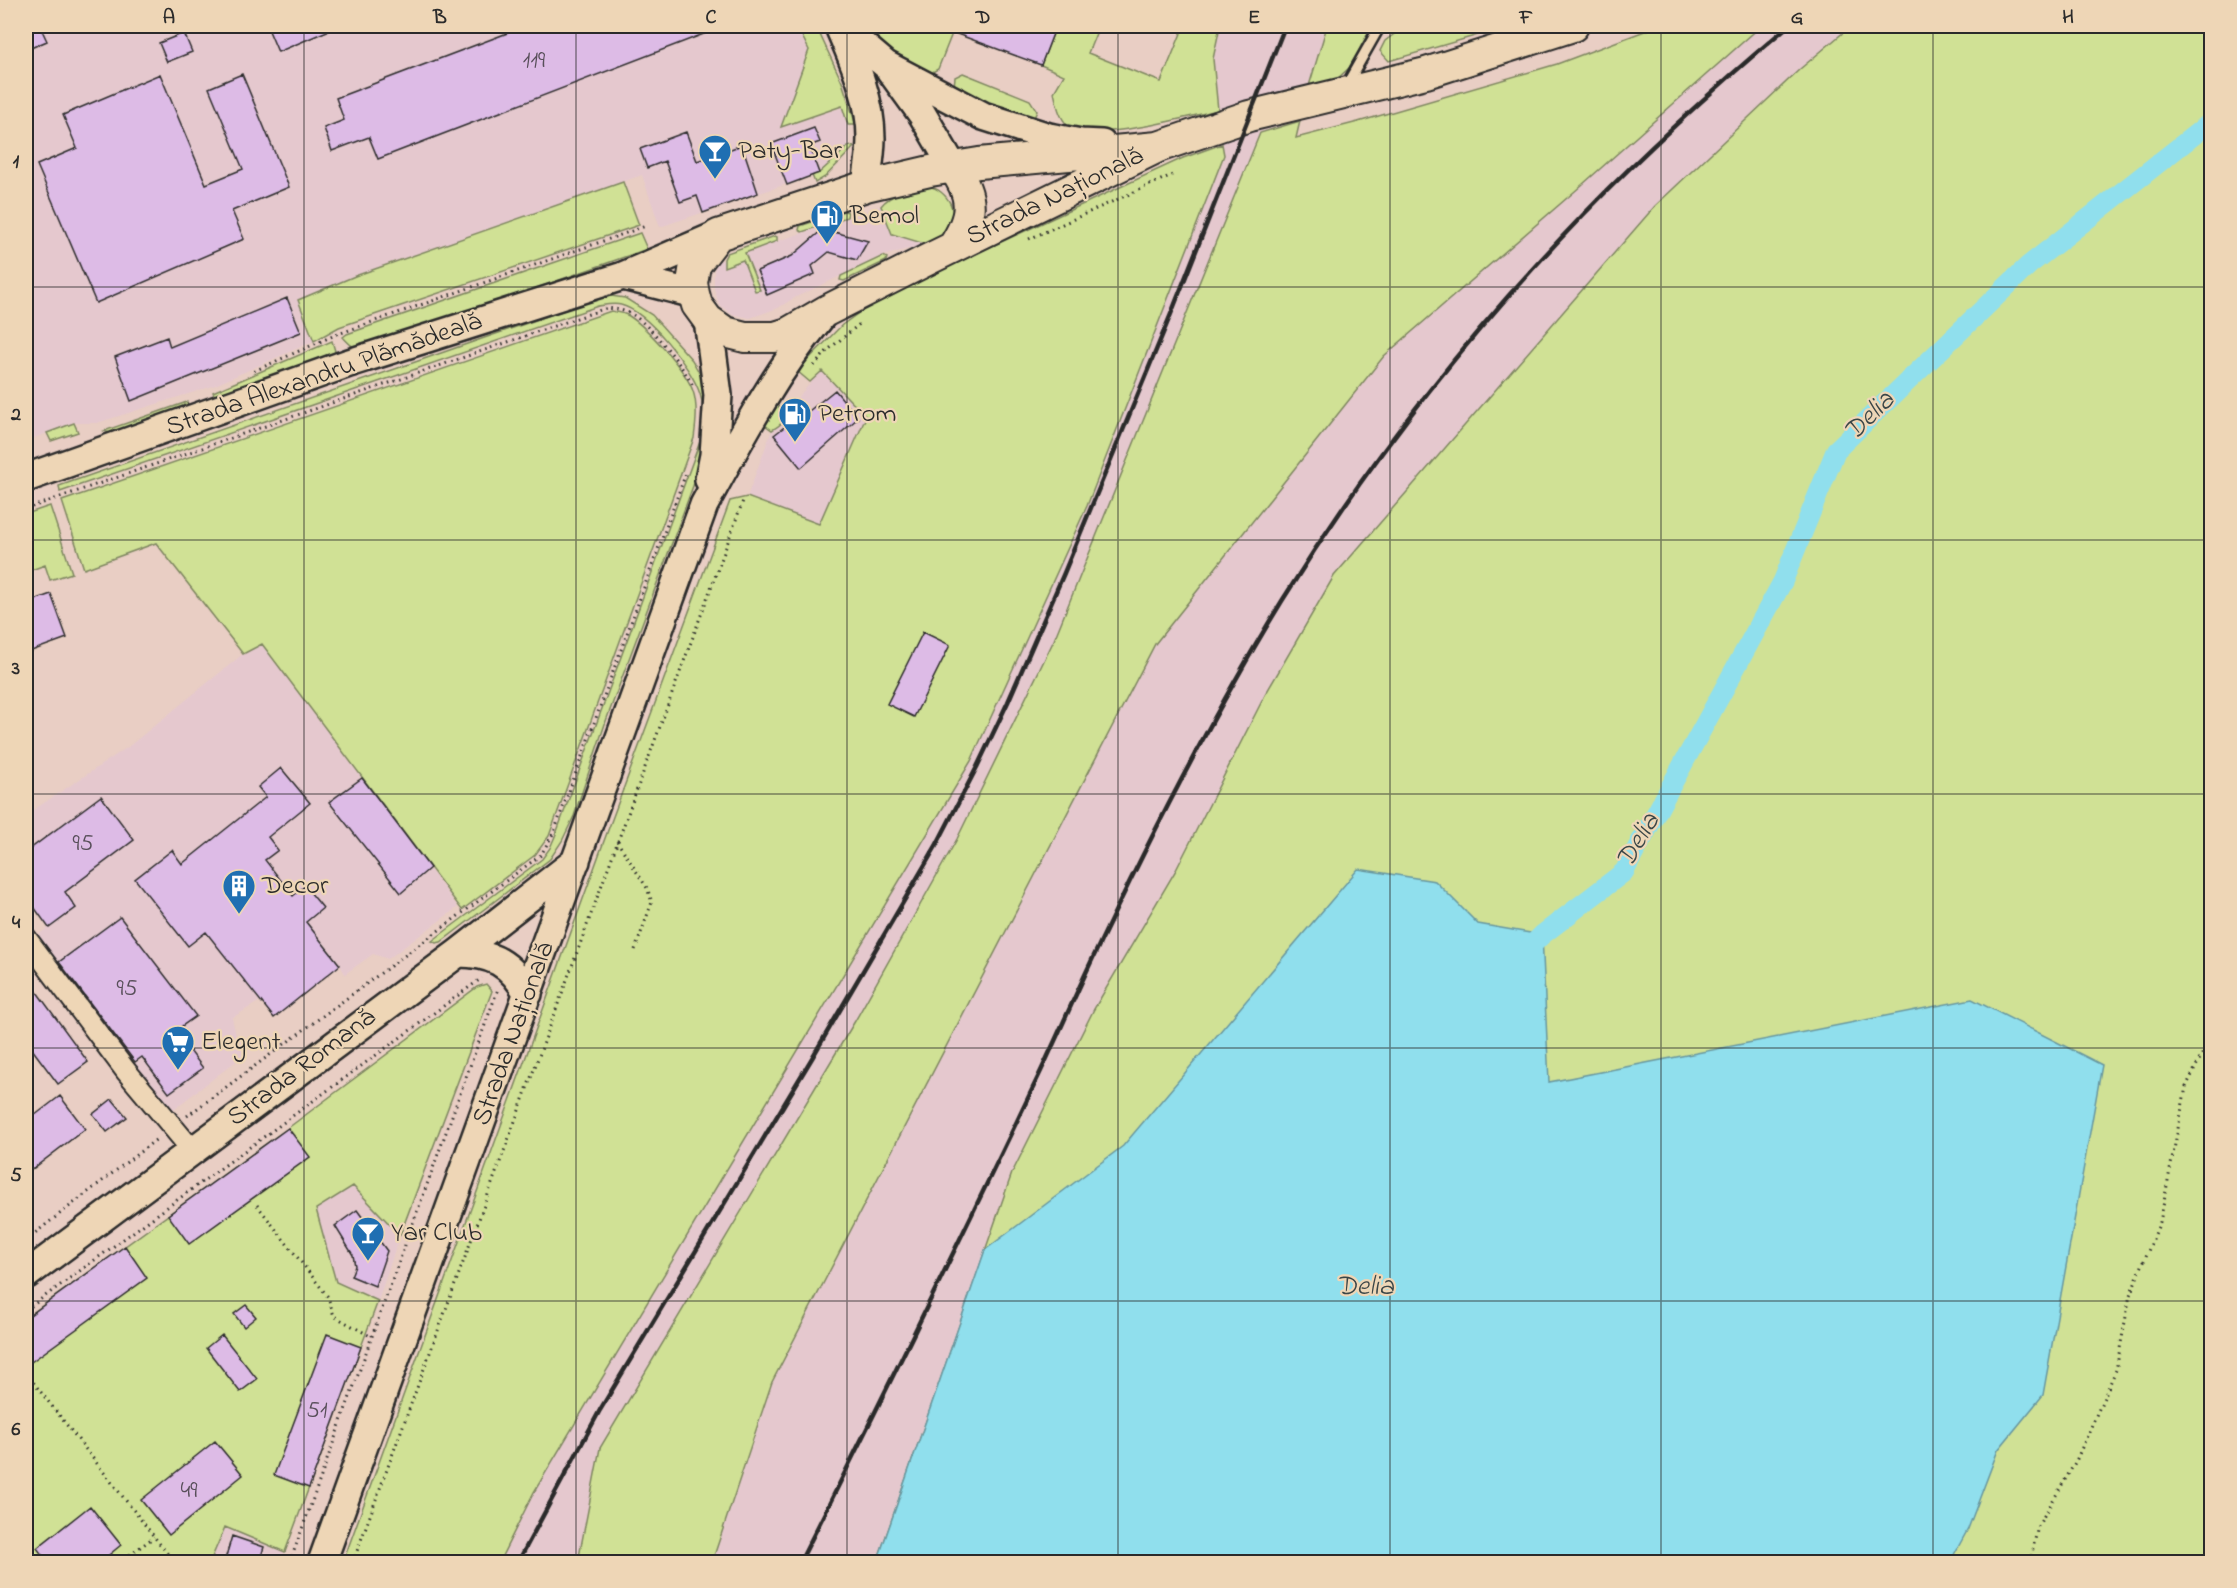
<svg xmlns="http://www.w3.org/2000/svg" width="2237" height="1588" font-family="'Indie Flower',sans-serif">
	<style>
		.built { fill: #e5c8ce }
		.green { fill: #d0e195; stroke: #7e8660; stroke-width: 1.5 }
		.water { fill: #90dfed; stroke: #68979f; stroke-width: 1.5 }
		.lines { fill: none; stroke-linecap: round; stroke-linejoin: round }
		.canal { stroke: #90dfed; stroke-width: 20 }
		.building { fill: #ddbbe6; stroke: #2b2b2b; stroke-width: 1.5 }
		.lane-casing { stroke: #2b2b2b; stroke-width: 14 }
		.street-casing { stroke: #2b2b2b; stroke-width: 24 }
		.secondary-casing { stroke: #2b2b2b; stroke-width: 32 }
		.primary-casing { stroke: #2b2b2b; stroke-width: 34 }
		.path { stroke: #2b2b2b; stroke-width: 3; stroke-dasharray: 1.5 4.5; stroke-linecap: butt }
		.lane { stroke: #eed6b6; stroke-width: 9 }
		.street { stroke: #eed6b6; stroke-width: 20 }
		.secondary { stroke: #eed6b6; stroke-width: 27 }
		.primary { stroke: #eed6b6; stroke-width: 30 }
		.rail { stroke: #2b2b2b; stroke-width: 4.5 }
		.grid { fill: none; stroke: #2b2b2b; stroke-width: 1.5; stroke-opacity: 0.55 }
		.labels { text-anchor: middle; dominant-baseline: central; stroke-width: 4.5; stroke-linejoin: round; paint-order: stroke }
		.number-label { font-size: 24px; fill: #584f5a }
		.poi-label { font-size: 27px; fill: #2b2b2b; stroke: #eed6b6; text-anchor: start }
		.street-label { font-size: 27px; fill: #2b2b2b; stroke: #eed6b6 }
		.water-label { font-size: 28px; font-style: italic; fill: #3a4648; stroke: #eed6b6 }
		.neatline { fill: none; stroke: #2b2b2b; stroke-width: 2 }
		.grid-label { font-size: 20px; text-anchor: middle; font-weight: bold; fill: #2b2b2b }
	</style>
	<rect width="100%" height="100%" fill="#e9cec4"/>
	<filter id="ink" filterUnits="userSpaceOnUse"><feTurbulence type="fractalNoise" baseFrequency=".0167" numOctaves="2"/><feDisplacementMap in="SourceGraphic" scale="12" xChannelSelector="R" yChannelSelector="G"/><feConvolveMatrix kernelMatrix="1 2 1 2 8 2 1 2 1" color-interpolation-filters="sRGB"/></filter>
	<g filter="url(#ink)">
		<path class="built" d="M26,26h771l12,24 -28,76 66,-20 2,40 -30,27 -159,54 -18,-52 -287,101 -56,23 15,42 -101,45 -116,37h-23l-48,18z
			M1220,26h107l-31,112 62,-16 199,-58 101,-38h193l-51,43 -145,137 -321,370 -69,119 -89,175 -82,139 -82,164 -135,389h-378l35,-70 437,-731 116,-255 137,-351 -11,-96z
			M881,206l11,28 33,10 -42,12 -89,42 -16,10 -28,10 -19,-4 -12,-10 -5,-16v-17l3,-9z
			M821,371l45,45 -47,108 -72,-27 25,-67 14,-14 -1,-4z
			M261,643l197,264 -70,52 -15,-5 -28,20 -5,-9 -66,53 -14,-17 -28,17 4,18 13,15 -79,61 -132,-177 11,-8 -23,-31v-81l102,-68 115,-93z
			M353,1186l47,49 -22,66 -42,-19 -20,-73z
			M225,1527l60,25 -4,10h-71z"/>
		<path class="green" d="M797,26h19l26,56 14,43h-8l-6,-19 -61,21 28,-77z
			M861,26h94l-17,43 -9,5 -32,-19z
			M1056,26h43l-11,27 73,29 23,-56h36l-7,33 5,51c-27,6 -130,34 -150,16 -9,-9 -11,-21 -14,-34l10,-17 -23,-10z
			M1327,26h45l-23,42 -12,11 -28,7z
			M1405,26h104l-120,35 -9,-10 5,-10z
			M1658,26h103l-187,166 -190,164 -229,288 -383,738 -60,180h-134l22,-114 255,-427 102,-182 97,-199 206,-507 40,-12 -4,17 62,-16 199,-58z
			M1851,26h360v1536h-1334l135,-389 82,-164 82,-139 89,-175 69,-119 321,-370 145,-137z
			M963,73l67,27 7,11 -4,9 -14,-1 -65,-32 1,-10z
			M1222,144l2,11 -137,351 -116,255 -437,731 -35,70h-156l261,-721 126,-340 17,-4 72,27 47,-107 -44,-46 -12,11 -13,-11 45,-46 36,-26 305,-141z
			M849,146l5,1 -29,30 -10,6 -3,-8 7,-2z
			M623,182l16,43 -300,102 -25,14 -16,-41 57,-24z
			M928,186c20,4 34,29 18,46 -6,6 -14,9 -21,12l-33,-10 -11,-28c9,-12 31,-18 47,-20z
			M844,211l4,1 -1,5 -45,15 -3,-2 1,-4z
			M640,233l7,16 -283,100c-10,0 -14,-4 -21,-12l4,-3z
			M775,236l2,1v4l-32,12 15,37 -5,1 -12,-31 -19,7v-8l3,-6z
			M883,256l4,2 -1,3 -42,20 -4,-1 1,-4z
			M611,296l14,2 27,17 40,45 9,16 7,14 -5,69 -97,262 -32,95 -12,25 -12,18 -109,83 -5,1 -4,-2 110,-82 8,-11 6,-14 146,-398c0,-14 3,-28 -2,-42 -8,-26 -52,-82 -79,-89 -7,-2 -16,0 -23,1l-538,186 -1,-6 543,-189z
			M611,311c7,1 13,2 18,5 19,12 57,55 64,75 5,15 3,32 1,47l-145,398 -14,19 -73,55 -200,-266 -19,10 -87,-111 -72,26 -22,-68z
			M332,341l3,10 -1,5 -118,44 -3,-8z
			M187,402l3,7 -78,25 -8,-3z
			M777,406l5,2c8,10 -1,17 -10,22l-7,-5z
			M74,423l4,9 -27,9 -4,-8z
			M50,506l22,67 -22,7 -5,-15 -19,7v-58z
			M486,984l6,7 -92,244 -47,-49 -37,23 20,73 42,19 -93,251 -60,-25 -15,35h-184v-244l262,-190 189,-141z"/>
		<path class="water" d="M1358,869l77,12 43,43 64,11 7,147 423,-83 130,66 -59,330 -45,55 -30,79 -18,33h-1073l108,-312 138,-104z"/>
		<g class="lines">
			<path class="canal" d="M1524,953l18,-18 82,-63 159,-291 53,-131 193,-185 183,-144"/>
		</g>
		<path class="building" d="M26,26h14l7,15 -21,9z
			M267,26h72l-61,26z
			M526,26l196,1 -344,132 -9,-22 -37,14 -8,-23 20,-8 -8,-22z
			M938,26h118l-15,39 -103,-38z
			M184,33l8,19 -25,10 -8,-19z
			M160,74l46,110 37,-15 -34,-81 33,-14 47,113 -57,24 12,28 -148,64 -59,-138 40,-17 -14,-33z
			M814,128l6,14 -11,4 10,27 -32,12 -16,-41z
			M686,132l11,29 45,-16 16,48 -55,20 -6,-17 -17,6 -15,-41 -18,7 -7,-19z
			M823,229l45,12 -11,19 -28,-8 -17,14 3,8 -48,21 -10,-24 35,-15z
			M287,298l14,34 -170,69 -16,-44 52,-20 3,10z
			M835,390l23,28 -57,50 -27,-33 18,-14 2,2z
			M51,594l16,44 -41,15v-50z
			M923,632l27,13 -36,72 -27,-13z
			M281,768l29,35 -42,34 10,13 -13,10 28,36 12,-10 18,22 -17,14 34,43 -66,53 -68,-86 -18,14 -53,-67 37,-29 10,14 84,-67 -8,-10z
			M362,778l68,90 -29,25 -72,-91z
			M101,796l33,44 -69,52 11,16 -27,20 -23,-32v-44z
			M120,917l76,99 -21,15 28,37 -34,25 -27,-36 -7,5 -76,-100z
			M26,977l62,85 -30,22 -32,-43z
			M60,1096l25,33 -59,45v-52z
			M112,1099l15,18 -20,15 -14,-18z
			M288,1128l22,29 -121,87 -21,-29z
			M357,1210l30,41 -12,35 -24,-10 4,-10 -2,-11 -18,-29z
			M125,1246l22,32 -116,84 -5,-8v-36z
			M246,1305l10,12 -12,10 -10,-13z
			M327,1334l34,13 -52,141 -35,-13z
			M222,1335l35,44 -17,13 -34,-44z
			M215,1441l28,34 -74,60 -28,-35z
			M90,1506l31,39 -22,18h-51l-11,-15z
			M232,1536l32,11 -5,16h-35z"/>
		<g class="lines">
			<g class="lane-casing">
				<path id="lane" d="M1346,86l34,-60"/>
			</g>
			<g class="street-casing">
				<path id="street" d="M26,938l100,133 66,79"/>
			</g>
			<g class="secondary-casing">
				<path id="secondary" d="M840,26l46,39 97,51 66,21 32,6 21,1
					M840,29c15,35 31,71 31,109 0,16 -3,32 -5,48
					M890,70l32,44 31,53
					M623,276l71,18
					M708,320l10,75 -4,60 -5,25
					M26,478l323,-115 274,-87 95,-41
					M458,953c34,0 53,10 70,41
					M26,1275l432,-322 118,-92
					M322,1562l382,-1057c35,-64 70,-131 117,-188"/>
			</g>
			<g class="primary-casing">
				<path id="primary" d="M1158,147l-179,16 -49,8 -64,15 -148,49 -23,30 -3,18 2,11 3,11 11,15 17,12 20,5h30l13,-4 38,-22 101,-51 231,-113 91,-31 177,-43 147,-47
					M953,247c20,-31 22,-49 0,-80"/>
			</g>
			<path class="path" d="M1029,239l143,-64
				M814,366l14,-16 34,-28
				M254,371l81,-36 311,-109
				M26,509l580,-201c10,1 18,2 27,7 19,12 50,51 60,71
				M617,841l30,47 5,14 -17,48
				M187,1116l354,-261 13,-23 132,-359
				M257,1205l71,92 6,19 38,21
				M26,1240l132,-102
				M26,1310l456,-332
				M26,1373l148,189
				M120,1562l34,-25
				M290,1562l208,-573
				M353,1562l391,-1064
				M2030,1562l8,-36 38,-65 40,-91 14,-75 30,-73 26,-135 26,-53"/>
			<use href="#lane" class="lane"/>
			<use href="#street" class="street"/>
			<use href="#secondary" class="secondary"/>
			<use href="#primary" class="primary"/>
			<path class="rail" d="M518,1562l82,-152 212,-352 124,-212 41,-79 31,-65 56,-129 107,-259 114,-288
				M800,1562c82,-162 162,-326 241,-491 17,-36 33,-73 50,-109 58,-123 120,-245 191,-361 86,-139 188,-269 302,-387 64,-66 133,-128 204,-188"/>
		</g>
	</g>
	<path class="grid" d="M304,26v1536M576,26v1536M847,26v1536M1118,26v1536M1390,26v1536M1661,26v1536M1933,26v1536M26,287h2186M26,540h2186M26,794h2186M26,1048h2186M26,1301h2186"/>
	<defs>
		<g id="bar-pin" transform="scale(1.725)"><path d="M0 17L-7.5 6A9.5 9.5 0 1 1 7.5 6Z" fill="#1f6fb2" stroke="#eed6b6"/><path d="M-6-5H6L.8 .8V4.5H3.5V6h-7V4.5H-.8V.8Z" fill="#fff"/></g>
		<g id="fuel-pin" transform="scale(1.725)"><path d="M0 17L-7.5 6A9.5 9.5 0 1 1 7.5 6Z" fill="#1f6fb2" stroke="#eed6b6"/><path d="M-5.5-6h7V0h2V4h1.3V-2.5L3-4.5l.8-.8L6-3V5H2.5V1h-1V6h-7ZM-4.2-4.7v3.2H.2V-4.7Z" fill="#fff"/></g>
		<g id="building-pin" transform="scale(1.725)"><path d="M0 17L-7.5 6A9.5 9.5 0 1 1 7.5 6Z" fill="#1f6fb2" stroke="#eed6b6"/><path d="M-4-6H4V6H1V3H-1V6H-4ZM-2.5-4.3h1.7v1.8h-1.7ZM.8-4.3h1.7v1.8H.8ZM-2.5-1h1.7V.8h-1.7ZM.8-1h1.7V.8H.8Z" fill="#fff"/></g>
		<g id="supermarket-pin" transform="scale(1.725)"><path d="M0 17L-7.5 6A9.5 9.5 0 1 1 7.5 6Z" fill="#1f6fb2" stroke="#eed6b6"/><path d="M-6-5.5h2.5l.6 2H6L4.5 2H-2.5L-4.4-4H-6ZM-1.5 3.2a1.3 1.3 0 1 0 .1 0ZM3 3.2a1.3 1.3 0 1 0 .1 0Z" fill="#fff"/></g>
	</defs>
	<g fill-rule="evenodd">
		<use href="#bar-pin" x="715" y="151"/>
		<use href="#fuel-pin" x="827" y="216"/>
		<use href="#fuel-pin" x="795" y="414"/>
		<use href="#building-pin" x="239" y="886"/>
		<use href="#supermarket-pin" x="178" y="1042"/>
		<use href="#bar-pin" x="368" y="1233"/>
	</g>
	<g class="labels">
		<g class="number-label">
			<text x="534" y="61">119</text>
			<text x="83" y="844">95</text>
			<text x="127" y="989">95</text>
			<text x="317" y="1411">51</text>
			<text x="189" y="1491">49</text>
		</g>
		<g class="poi-label">
			<text x="738" y="151">Paty-Bar</text>
			<text x="850" y="216">Bemol</text>
			<text x="818" y="414">Petrom</text>
			<text x="262" y="886">Decor</text>
			<text x="201" y="1042">Elegent</text>
			<text x="391" y="1233">Yar Club</text>
		</g>
		<g class="street-label">
			<text transform="translate(1055 197) rotate(-26)">Strada Națională</text>
			<text transform="translate(324 375) rotate(-19)">Strada Alexandru Plămădeală</text>
			<text transform="translate(514 1034) rotate(-70)">Strada Națională</text>
			<text transform="translate(302 1068) rotate(-37)">Strada Romană</text>
		</g>
		<g class="water-label">
			<text transform="translate(1870 417) rotate(-44)">Delia</text>
			<text transform="translate(1639 841) rotate(-59)">Delia</text>
			<text x="1365" y="1287">Delia</text>
		</g>
	</g>
	<rect width="2237" height="1588" fill="none" stroke="#eed6b6" stroke-width="66"/>
	<rect x="33" y="33" width="2171" height="1522" class="neatline"/>
	<g class="grid-label">
		<text x="169" y="23">A</text>
		<text x="440" y="23">B</text>
		<text x="711" y="23">C</text>
		<text x="983" y="23">D</text>
		<text x="1254" y="23">E</text>
		<text x="1526" y="23">F</text>
		<text x="1797" y="23">G</text>
		<text x="2068" y="23">H</text>
		<text x="16" y="167">1</text>
		<text x="16" y="420">2</text>
		<text x="16" y="674">3</text>
		<text x="16" y="928">4</text>
		<text x="16" y="1181">5</text>
		<text x="16" y="1435">6</text>
	</g>
</svg>
